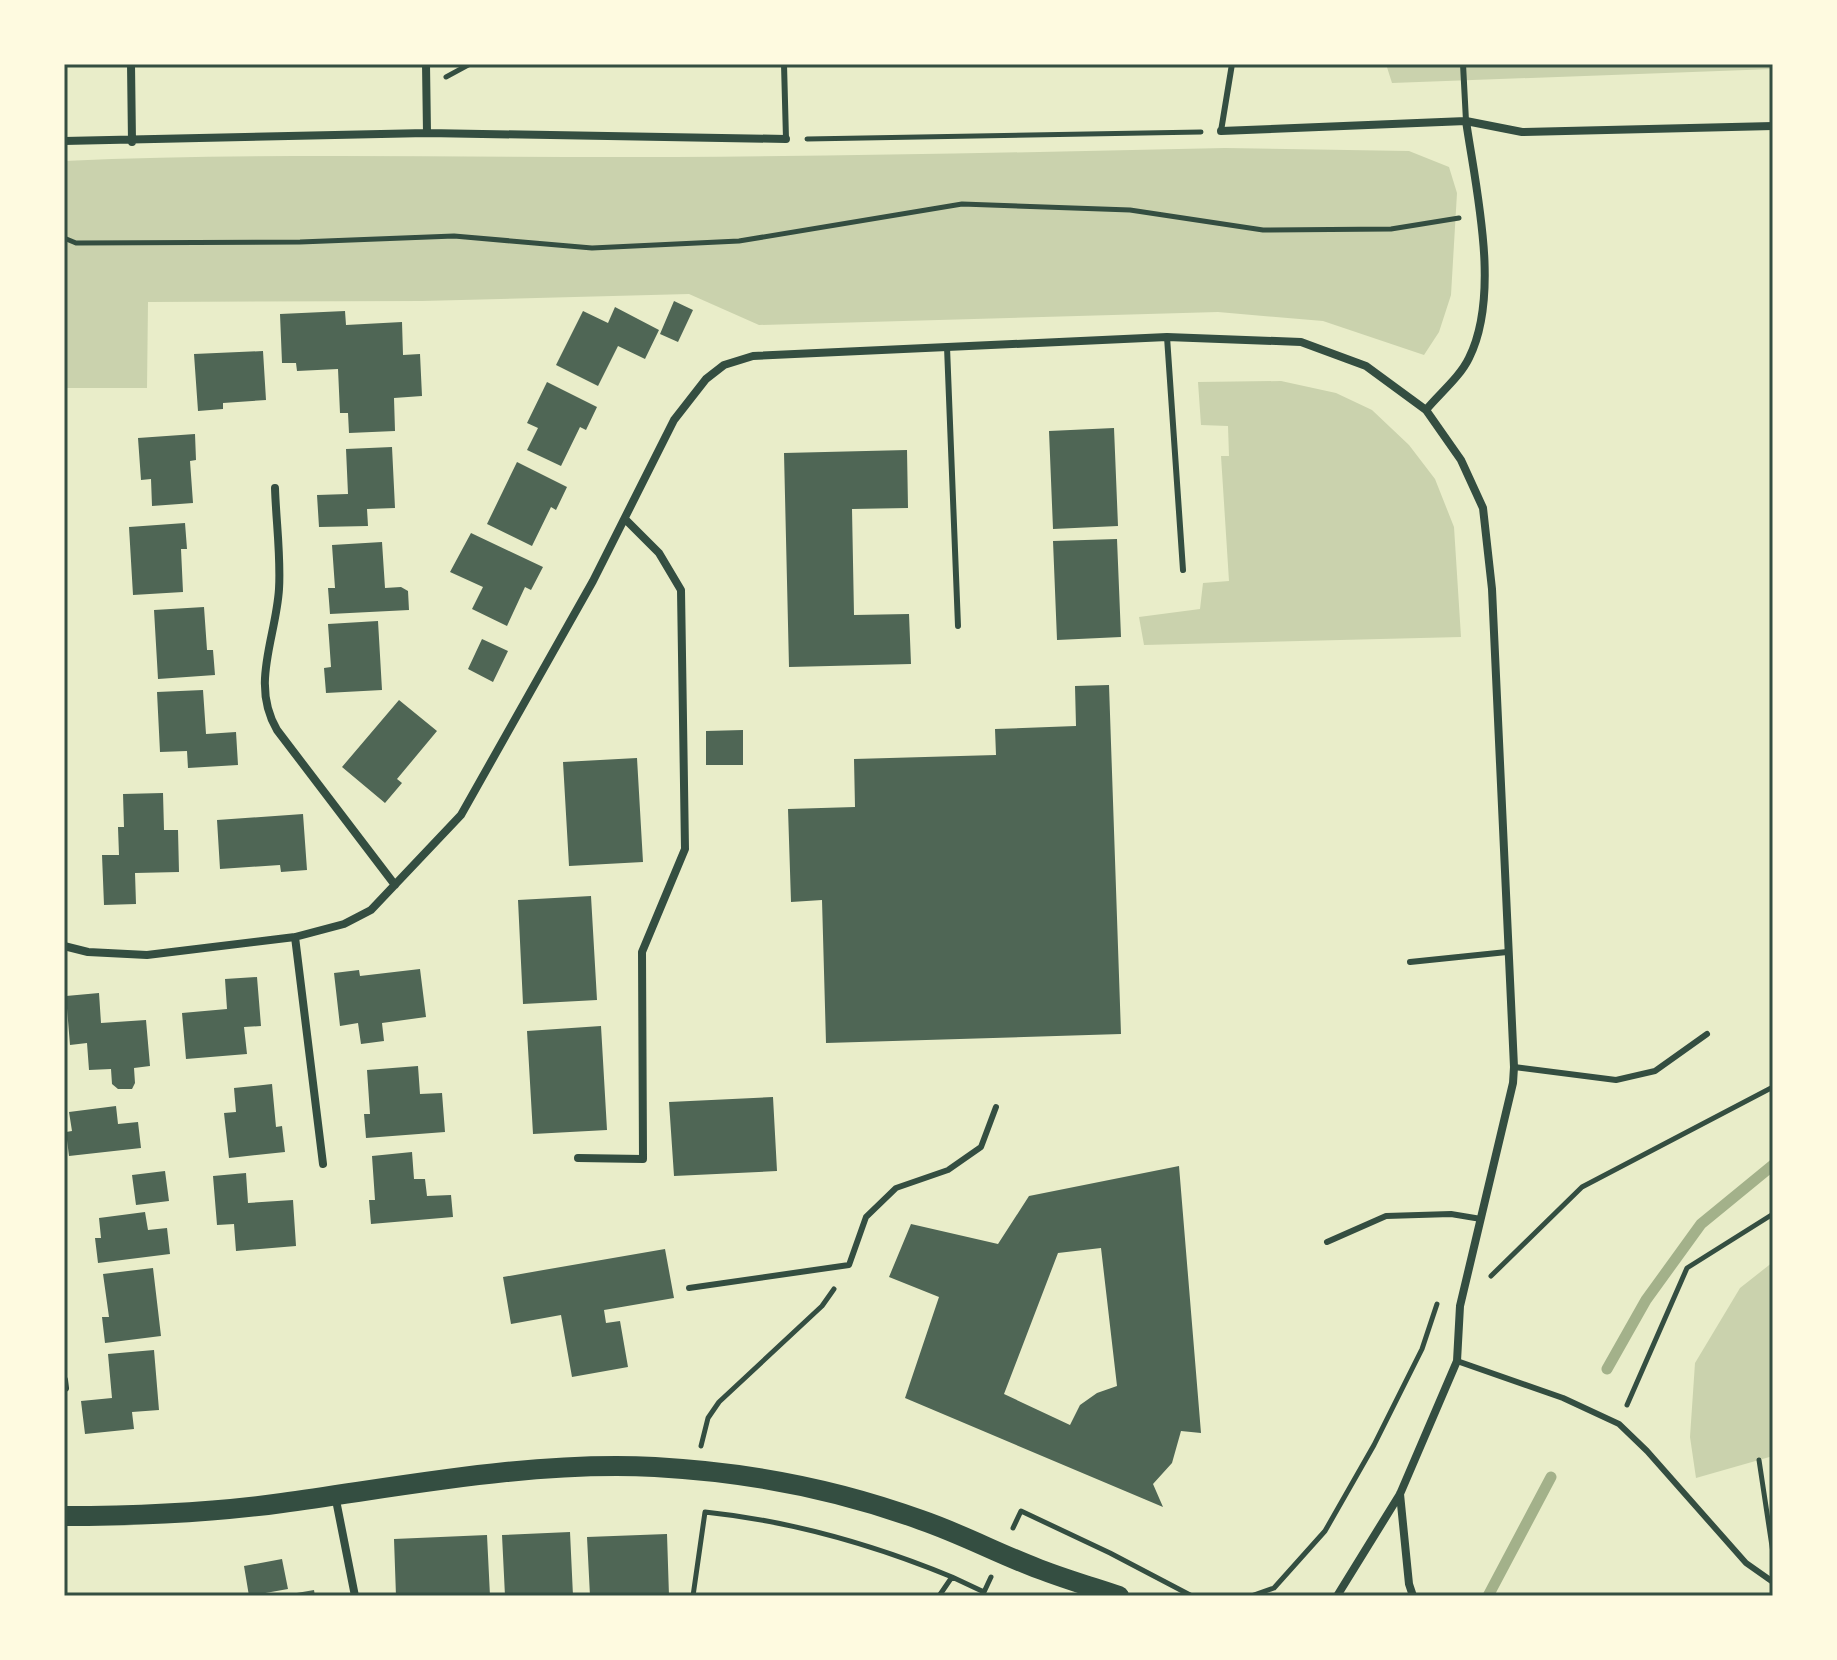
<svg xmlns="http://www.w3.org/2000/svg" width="1837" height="1660" font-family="Inter,sans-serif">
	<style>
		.green { fill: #cad2ad }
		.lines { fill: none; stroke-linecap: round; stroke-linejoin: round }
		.stream { stroke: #a3b18a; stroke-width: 11 }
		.building { fill: #4f6655; fill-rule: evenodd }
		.path { stroke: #344e41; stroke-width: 5 }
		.service { stroke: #344e41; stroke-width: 6 }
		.minor { stroke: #344e41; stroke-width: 8 }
		.primary { stroke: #344e41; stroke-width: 20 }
		.neatline { fill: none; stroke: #344e41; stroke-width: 3 }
	</style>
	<rect width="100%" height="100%" fill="#e9edc9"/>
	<path class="green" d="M1386,64h387v5l-381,14z
		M1225,148l184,3 40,16 8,26 -6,102 -12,37 -15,23 -101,-34 -105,-9 -459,13 -70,-31 -267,7 -274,1 -1,86h-83v-227c203,-9 407,-3 611,-4 183,-1 367,-5 550,-9z
		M1281,381l55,12 36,17 37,35 26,34 19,48 7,110 -317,8 -5,-28 61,-8 3,-26 26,-2 -8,-125h8l-1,-30 -27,-1 -3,-43z
		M1773,1262v194l-77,22 -6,-41 5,-74 45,-75z"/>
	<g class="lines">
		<path class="stream" d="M1607,1369l39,-69 55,-76 72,-59
			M1488,1596l63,-119"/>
	</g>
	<path class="building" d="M674,301l19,9 -15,32 -18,-8z
		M615,307l44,23 -14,29 -27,-13 -20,40 -42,-21 27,-54 25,12z
		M345,311l1,14 56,-3 1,33 17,-1 2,42 -28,2 1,33 -46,2 -1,-20h-8l-2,-44 -41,2 -1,-8h-14l-2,-49z
		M263,351l3,49 -43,3v6l-25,2 -4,-57z
		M547,382l50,25 -11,23 -6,-3 -19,39 -34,-16 11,-22 -11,-5z
		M1114,428l4,98 -65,3 -4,-98z
		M195,434l1,26 -6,1 3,42 -41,3 -1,-27 -10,1 -3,-42z
		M392,447l3,61 -28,1 1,17 -49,1 -2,-32 31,-1 -2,-45z
		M907,450l1,58 -56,1 2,106 55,-1 2,50 -122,3 -5,-214z
		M517,462l50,25 -11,23 -5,-3 -19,39 -45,-22z
		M185,523l2,26h-6l2,43 -50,3 -4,-68z
		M471,533l72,34 -12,23 -6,-3 -18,39 -35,-17 11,-22 -33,-15z
		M1117,539l4,98 -64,3 -4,-99z
		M382,542l3,46 16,-1 7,4 1,19 -79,4 -2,-26h7l-3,-43z
		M204,607l3,43h6l2,25 -57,4 -4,-69z
		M378,621l4,69 -56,3 -2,-25 7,-1 -3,-43z
		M482,639l26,12 -15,31 -25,-13z
		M1109,685l12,349 -295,9 -4,-143 -31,2 -3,-93 67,-2 -1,-48 142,-4 -1,-26 81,-3 -1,-40z
		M203,690l3,44 30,-2 2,33 -50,3 -1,-17 -27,1 -3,-60z
		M399,700l38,31 -40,48 5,4 -17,20 -43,-36z
		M743,730v35h-37v-34z
		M637,758l6,104 -74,4 -6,-104z
		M163,793l1,37h14l1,42 -44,1 1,31 -32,1 -2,-50h17l-1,-28h6l-1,-33z
		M303,814l4,56 -26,2 -1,-7 -60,4 -3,-49z
		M591,896l6,104 -74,4 -5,-104z
		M420,969l6,48 -44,6 2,18 -23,3 -3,-21 -18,3 -6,-53 25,-3 1,6z
		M257,977l4,49 -17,1 3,27 -61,5 -4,-46 45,-4 -2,-30z
		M99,993l2,30 45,-3 4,46 -16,2 1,15 -3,6h-14l-6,-5 -1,-15 -22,1 -2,-27 -17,2 -4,-49z
		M601,1026l6,104 -74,4 -6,-103z
		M418,1066l2,28 22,-1 3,39 -79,6 -2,-24h6l-3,-44z
		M272,1084l4,43 6,-1 3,26 -56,6 -5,-45 12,-1 -2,-24z
		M773,1097l4,74 -103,5 -5,-74z
		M116,1106l2,18 20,-2 3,26 -72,8 -3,-24 6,-1 -3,-19z
		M412,1152l2,27h11l2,17 24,-1 2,22 -82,7 -2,-24h6l-3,-44z
		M1179,1166l22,267 -20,-2 -9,32 -19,21 10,23 -258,-109 34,-101 -50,-20 22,-53 87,20 31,-48zM1101,1248l16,138 -20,7 -17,12 -10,20 -66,-31 54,-141z
		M165,1171l4,30 -33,4 -4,-30z
		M246,1173l2,30 45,-3 3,46 -60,5 -2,-27 -17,1 -4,-49z
		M145,1212l3,18 19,-2 3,26 -72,9 -3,-25h6l-2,-20z
		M665,1249l9,49 -70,12 2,13 14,-2 8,46 -56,10 -11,-62 -50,9 -8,-47z
		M153,1268l8,68 -56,7 -3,-26h7l-6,-43z
		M154,1350l5,60 -27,2 2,17 -49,5 -4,-33 31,-3 -4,-44z
		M570,1532l3,64h-68l-3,-61z
		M667,1534l2,62h-79l-3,-59z
		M487,1535l3,61h-94l-2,-57z
		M282,1559l6,30 -39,7 -5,-30z
		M314,1590l1,6h-24v-2z"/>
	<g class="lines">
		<path class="path" d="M446,77l24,-13
			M807,139l394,-7
			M64,238l12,5 224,-1 154,-6 138,12 147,-7 223,-37 168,6 133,20 128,-1 68,-11
			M1491,1276l91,-89 191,-100
			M1627,1405l60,-137 86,-54
			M701,1446l7,-28 11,-16 103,-96 12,-17
			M1759,1460l14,93
			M1013,1528l8,-17 89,42 82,43
			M693,1596l12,-84c86,9 167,32 247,65
			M939,1596l13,-19 32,15 7,-15
			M1251,1596l23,-8 51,-57 49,-86 48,-96 15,-45"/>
		<path class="service" d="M784,64l2,75
			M1463,64l3,57
			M1221,131l11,-67
			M1167,337l16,233
			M947,347l11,279
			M1410,962l97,-10
			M1514,1067l102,13 39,-9 52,-37
			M1327,1242l59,-26 65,-2 30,5
			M689,1288l160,-23 17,-48 30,-29 52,-18 33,-23 15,-40
			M1457,1361l106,37 56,26 28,27 99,112 27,19"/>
		<path class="minor" d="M131,64l1,78
			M426,64l1,69
			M1221,131l245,-10 56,11 251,-6
			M64,141l363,-8 359,6
			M1426,410c13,-16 34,-33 43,-52 32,-64 7,-168 -3,-237
			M275,488c1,33 6,68 4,101 -3,49 -29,95 -2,141l118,155
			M295,937l28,227
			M64,946l24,6 59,3 148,-18 49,-13 27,-14 90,-95 132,-234 81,-161 32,-41 18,-14 29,-9 414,-19 134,5 65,24 60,44 35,50 22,48 9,81 22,478 -1,16 -53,223 -3,55 -57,133 -63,102
			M578,1158l65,1 -1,-207 43,-103 -4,-259 -22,-37 -33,-33
			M64,1380l1,8
			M1400,1494l9,90 4,12
			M335,1495l20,101"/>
		<path class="primary" d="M64,1516c73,0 145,-3 218,-13 124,-17 246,-42 373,-36 91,5 181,22 266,53 41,14 78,34 118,49 26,10 53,18 80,27"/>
	</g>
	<rect width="1837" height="1660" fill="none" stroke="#fefae0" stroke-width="132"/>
	<rect x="66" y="66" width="1705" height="1528" class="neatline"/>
</svg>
